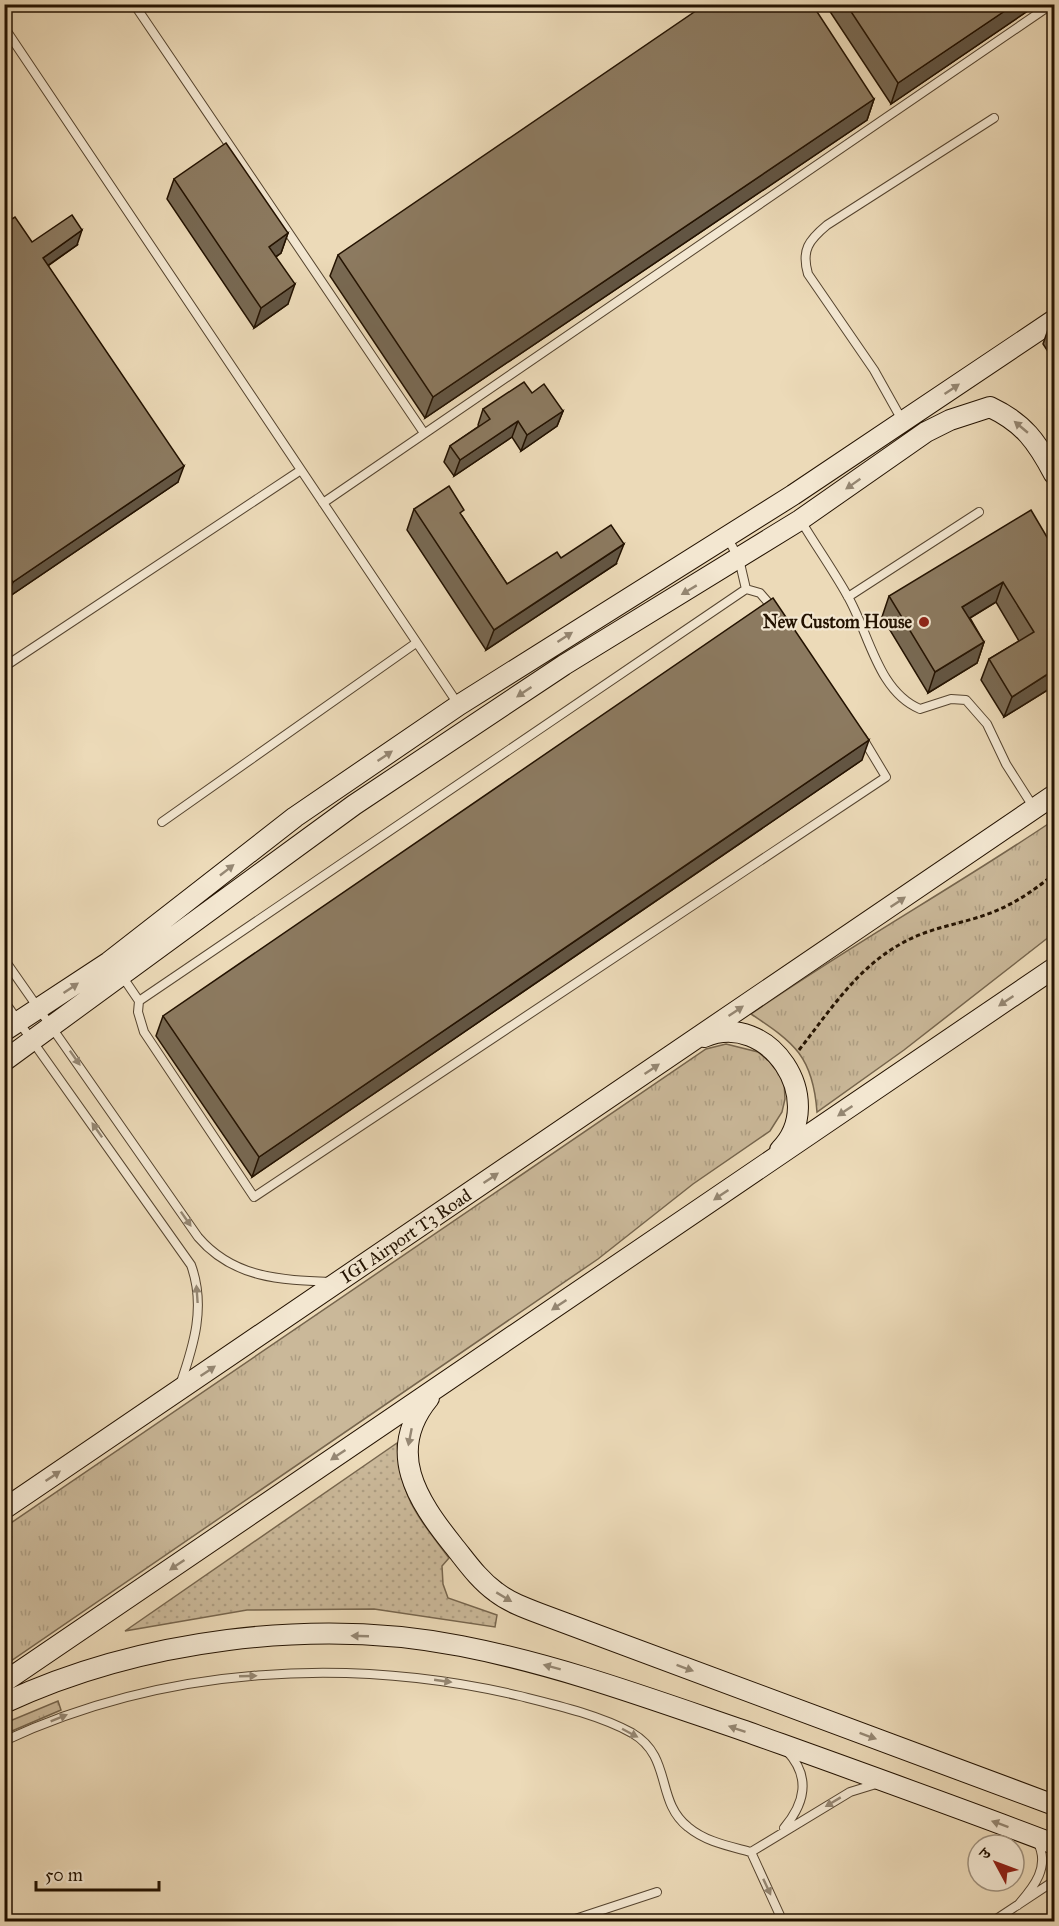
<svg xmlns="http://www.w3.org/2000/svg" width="1059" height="1926" font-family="'IM FELL Great Primer','Noto Serif Devanagari',serif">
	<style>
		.grass { fill: url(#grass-dots); stroke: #76654d; stroke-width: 1.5 }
		.park { fill: url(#park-tufts); stroke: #76654d; stroke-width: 1.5 }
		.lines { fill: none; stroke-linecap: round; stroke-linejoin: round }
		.lane-casing { stroke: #55442f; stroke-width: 10 }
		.secondary-casing { stroke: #231201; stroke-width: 22 }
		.path { stroke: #231201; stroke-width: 3; stroke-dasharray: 4.5 3; stroke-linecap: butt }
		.lane { stroke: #f3e7d1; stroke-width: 8 }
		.secondary { stroke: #f3e7d1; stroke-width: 20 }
		.wall { fill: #786953; stroke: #231201; stroke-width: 1.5 }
		.shaded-wall { fill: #625543; stroke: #231201; stroke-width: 1.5 }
		.building { fill: #8c7a60; stroke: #231201; stroke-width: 1.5 }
		.oneway { fill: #958773 }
		.poi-dot { fill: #8f2418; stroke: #f3e7d1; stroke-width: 2 }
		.labels { text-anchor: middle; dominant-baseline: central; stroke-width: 4.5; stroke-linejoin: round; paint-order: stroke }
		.poi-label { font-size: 18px; font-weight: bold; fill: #231201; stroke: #f3e7d1; text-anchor: end }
		.street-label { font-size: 18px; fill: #231201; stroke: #f3e7d1 }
	</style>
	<defs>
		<pattern id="grass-dots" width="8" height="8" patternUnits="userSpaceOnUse" patternTransform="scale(1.5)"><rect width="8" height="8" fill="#cab899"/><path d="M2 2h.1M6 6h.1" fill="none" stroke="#ad9d82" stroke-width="1.8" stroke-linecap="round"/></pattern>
		<pattern id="park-tufts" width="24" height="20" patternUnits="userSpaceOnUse" patternTransform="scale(1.5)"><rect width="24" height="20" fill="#cab899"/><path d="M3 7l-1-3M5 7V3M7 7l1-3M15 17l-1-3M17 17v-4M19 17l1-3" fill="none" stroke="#ad9d82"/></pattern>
	</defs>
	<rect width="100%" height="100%" fill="#ecdab8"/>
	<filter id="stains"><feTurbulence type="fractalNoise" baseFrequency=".00333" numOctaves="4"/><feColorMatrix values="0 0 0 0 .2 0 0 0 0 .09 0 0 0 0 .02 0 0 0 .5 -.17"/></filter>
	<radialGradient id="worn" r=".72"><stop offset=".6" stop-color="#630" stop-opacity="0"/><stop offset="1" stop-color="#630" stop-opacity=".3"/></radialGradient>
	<path class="grass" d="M397,1443c4,57 20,72 52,115l-7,8 1,18 5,14 49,17 -2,12 -121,-18 -127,1 -122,21z"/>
	<path class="park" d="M1054,820v113l-150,117 -87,62c-4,-55 -22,-69 -66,-98 99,-69 204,-127 303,-194z
		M726,1044l32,8 18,15 8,15 1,17 -3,13 -12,19 -77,53 -95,75 -593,406v-138l701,-478z
		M58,1701l3,9 -56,24v-11z"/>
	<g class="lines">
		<g class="lane-casing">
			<path id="lane" d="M134,4l290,429
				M4,27l454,677
				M902,420l-28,-50 -66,-96c-7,-24 1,-34 19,-49l167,-107
				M323,503l729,-499
				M801,521c15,25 32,49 46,74 22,37 30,96 73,114l31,-10 15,1 21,24 19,40 28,44
				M727,537l12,22 7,30 -607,412 -1,11 6,20 110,165 632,-420 -24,-40
				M746,589l14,4 13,15
				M848,597l131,-85
				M10,663l291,-193
				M162,822l254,-179
				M4,959l194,278c35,41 82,43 133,45
				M122,976l17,25
				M4,1001l187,264c15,41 3,80 -11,120
				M4,1741c161,-75 345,-85 516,-45 36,9 79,19 112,37 41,24 23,68 56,94 18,15 41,19 63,25l99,-60 26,-8
				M784,1828c21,-25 27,-51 3,-77
				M751,1852l32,70
				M1018,1905c16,-18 33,-39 19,-64
				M566,1922l91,-30
				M992,1922l62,-41"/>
		</g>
		<g class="secondary-casing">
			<path id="secondary" d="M4,1031l105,-69 186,-145 164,-112 334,-210 261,-175
				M704,1037c65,-28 125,64 76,113
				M4,1061l350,-256 210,-140 236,-145 126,-88 24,-12 40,-13c34,16 47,35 64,67
				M429,1398c-44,53 -12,102 24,147 13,16 25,34 43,47 13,10 29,16 45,22l513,191
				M4,1509l1050,-714
				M4,1682l1050,-714
				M4,1703c135,-63 310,-86 457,-57 98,19 190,53 284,85 103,37 207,74 309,113"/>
		</g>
		<path class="path" d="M799,1050c33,-42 61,-87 111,-111 27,-13 56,-16 83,-27 23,-9 43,-23 61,-38"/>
		<use href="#lane" class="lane"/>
		<use href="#secondary" class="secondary"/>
	</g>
	<path class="wall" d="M825,4h213l-147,100z
		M874,99l-7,21 -442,298 -95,-142 8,-21z
		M174,179l114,54 -7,20 -5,4 12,47 -34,24 -87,-129z
		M4,224l28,18 45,3 -29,21 130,216 -171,116 -3,-4z
		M1054,321v40l-11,-17 7,-20z
		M532,393l31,18 -6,15 -36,25 -9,-14 -58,39 -10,-14 6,-16 29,-20 -1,-1 5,-16z
		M414,509l48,7 45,68 54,-26 55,6 -130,86 -79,-120z
		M1054,549v137l-50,31 -23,-37 8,-21 30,-18 -23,-39 -26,16 14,24 -7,21 -49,30 -46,-76 7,-21z
		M862,760l-610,417 -96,-141 7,-20z"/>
	<path class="shaded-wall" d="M1015,4h23l-147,100 7,-21z
		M874,99l-7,21 -442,298 8,-21z
		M82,230l-5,15 -40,28 6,-15z
		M288,233l-7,20 -19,13 7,-19z
		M295,284l-7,20 -34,24 7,-20z
		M563,411l-6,15 -36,25 6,-16z
		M518,421l-6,16 -58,39 6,-16z
		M184,466l-6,16 -171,116 6,-16z
		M624,544l-8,20 -130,86 8,-20z
		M1003,582l-7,20 -41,25 7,-20z
		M984,642l-7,21 -49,30 7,-21z
		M1054,670v16l-50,31 8,-20z
		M869,740l-7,20 -610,417 7,-20z"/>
	<path class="building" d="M706,4h106l62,95 -441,298 -95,-142z
		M846,4h169l-117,79z
		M226,143l62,90 -19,14 26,37 -34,24 -87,-129z
		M72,215l10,15 -39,28 141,208 -171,116 -9,-12v-346l11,-7 17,25z
		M1054,321v9l-4,-6z
		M524,382l8,11 12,-9 19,27 -36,24 -9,-14 -58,39 -10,-14 40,-27 -7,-10z
		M449,486l15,24 -4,3 47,71 50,-32 4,6 50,-33 13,19 -130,86 -80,-121z
		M1031,510l23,39v121l-42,27 -23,-38 45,-27 -31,-50 -41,25 22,35 -49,30 -46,-76z
		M773,598l96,142 -610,417 -96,-141z"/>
	<defs><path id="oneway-solid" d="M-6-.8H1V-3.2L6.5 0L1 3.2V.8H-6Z" transform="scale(1.5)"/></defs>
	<g class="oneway">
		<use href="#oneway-solid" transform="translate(952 389) rotate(-34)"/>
		<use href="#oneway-solid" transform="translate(1021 427) rotate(-140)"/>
		<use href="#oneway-solid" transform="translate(853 484) rotate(145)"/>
		<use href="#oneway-solid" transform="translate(689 590) rotate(149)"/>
		<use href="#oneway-solid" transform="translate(565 637) rotate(-33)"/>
		<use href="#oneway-solid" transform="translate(524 692) rotate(146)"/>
		<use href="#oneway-solid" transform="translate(385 756) rotate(-34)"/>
		<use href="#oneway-solid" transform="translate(227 870) rotate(-38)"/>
		<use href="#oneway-solid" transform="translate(898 902) rotate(-34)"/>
		<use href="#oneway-solid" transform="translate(71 988) rotate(-34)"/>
		<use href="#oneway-solid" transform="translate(1006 1001) rotate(146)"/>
		<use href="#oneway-solid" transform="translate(736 1011) rotate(-34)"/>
		<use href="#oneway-solid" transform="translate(75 1058) rotate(55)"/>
		<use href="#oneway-solid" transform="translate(652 1069) rotate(-34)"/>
		<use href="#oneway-solid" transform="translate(845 1111) rotate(146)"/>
		<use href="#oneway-solid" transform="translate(97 1130) rotate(-125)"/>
		<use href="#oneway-solid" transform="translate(491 1178) rotate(-34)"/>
		<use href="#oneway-solid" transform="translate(721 1195) rotate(146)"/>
		<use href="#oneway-solid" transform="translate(186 1219) rotate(55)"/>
		<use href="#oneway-solid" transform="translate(197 1294) rotate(-94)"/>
		<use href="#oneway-solid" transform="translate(559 1305) rotate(146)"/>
		<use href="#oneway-solid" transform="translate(208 1371) rotate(-34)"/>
		<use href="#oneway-solid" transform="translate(410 1437) rotate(101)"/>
		<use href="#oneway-solid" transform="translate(338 1455) rotate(146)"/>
		<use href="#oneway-solid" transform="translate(53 1476) rotate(-34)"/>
		<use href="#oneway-solid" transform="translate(177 1565) rotate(146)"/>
		<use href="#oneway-solid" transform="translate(504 1597) rotate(31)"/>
		<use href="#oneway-solid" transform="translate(360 1636) rotate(-178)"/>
		<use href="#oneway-solid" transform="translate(552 1667) rotate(-165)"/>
		<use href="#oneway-solid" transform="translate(685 1668) rotate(20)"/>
		<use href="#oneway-solid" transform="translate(248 1676) rotate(-2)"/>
		<use href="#oneway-solid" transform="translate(443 1681) rotate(8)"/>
		<use href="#oneway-solid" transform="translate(59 1718) rotate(-22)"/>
		<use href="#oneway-solid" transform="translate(737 1729) rotate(-161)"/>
		<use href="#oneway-solid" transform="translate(630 1733) rotate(28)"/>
		<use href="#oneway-solid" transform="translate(868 1736) rotate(20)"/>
		<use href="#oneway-solid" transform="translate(833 1802) rotate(149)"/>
		<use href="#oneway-solid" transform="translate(1000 1824) rotate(-160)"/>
		<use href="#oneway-solid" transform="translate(767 1887) rotate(65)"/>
	</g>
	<circle class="poi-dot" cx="924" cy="622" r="6"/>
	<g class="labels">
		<g class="poi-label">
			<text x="912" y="622">New Custom House</text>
		</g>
		<g class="street-label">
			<text transform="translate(406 1236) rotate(-34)">IGI Airport T3 Road</text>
		</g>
	</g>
	<rect width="1059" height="1926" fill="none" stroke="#ecdab8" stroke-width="24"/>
	<rect x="6" y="6" width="1047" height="1914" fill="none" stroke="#231201" stroke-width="3"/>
	<rect x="12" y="12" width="1035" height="1902" fill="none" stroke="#231201" stroke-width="1.5"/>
	<g transform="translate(996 1863) rotate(311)"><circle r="28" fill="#f3e7d1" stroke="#a0927e" stroke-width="1.5"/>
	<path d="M0-4.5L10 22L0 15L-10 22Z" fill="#8f2418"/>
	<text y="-9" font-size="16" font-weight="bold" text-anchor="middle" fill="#231201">उ</text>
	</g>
	<path d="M36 1881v9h123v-9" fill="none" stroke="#231201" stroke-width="3"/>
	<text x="45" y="1881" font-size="18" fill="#231201" stroke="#f3e7d1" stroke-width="4.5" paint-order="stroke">50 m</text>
	<rect width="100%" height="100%" filter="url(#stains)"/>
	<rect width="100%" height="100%" fill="url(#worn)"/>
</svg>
